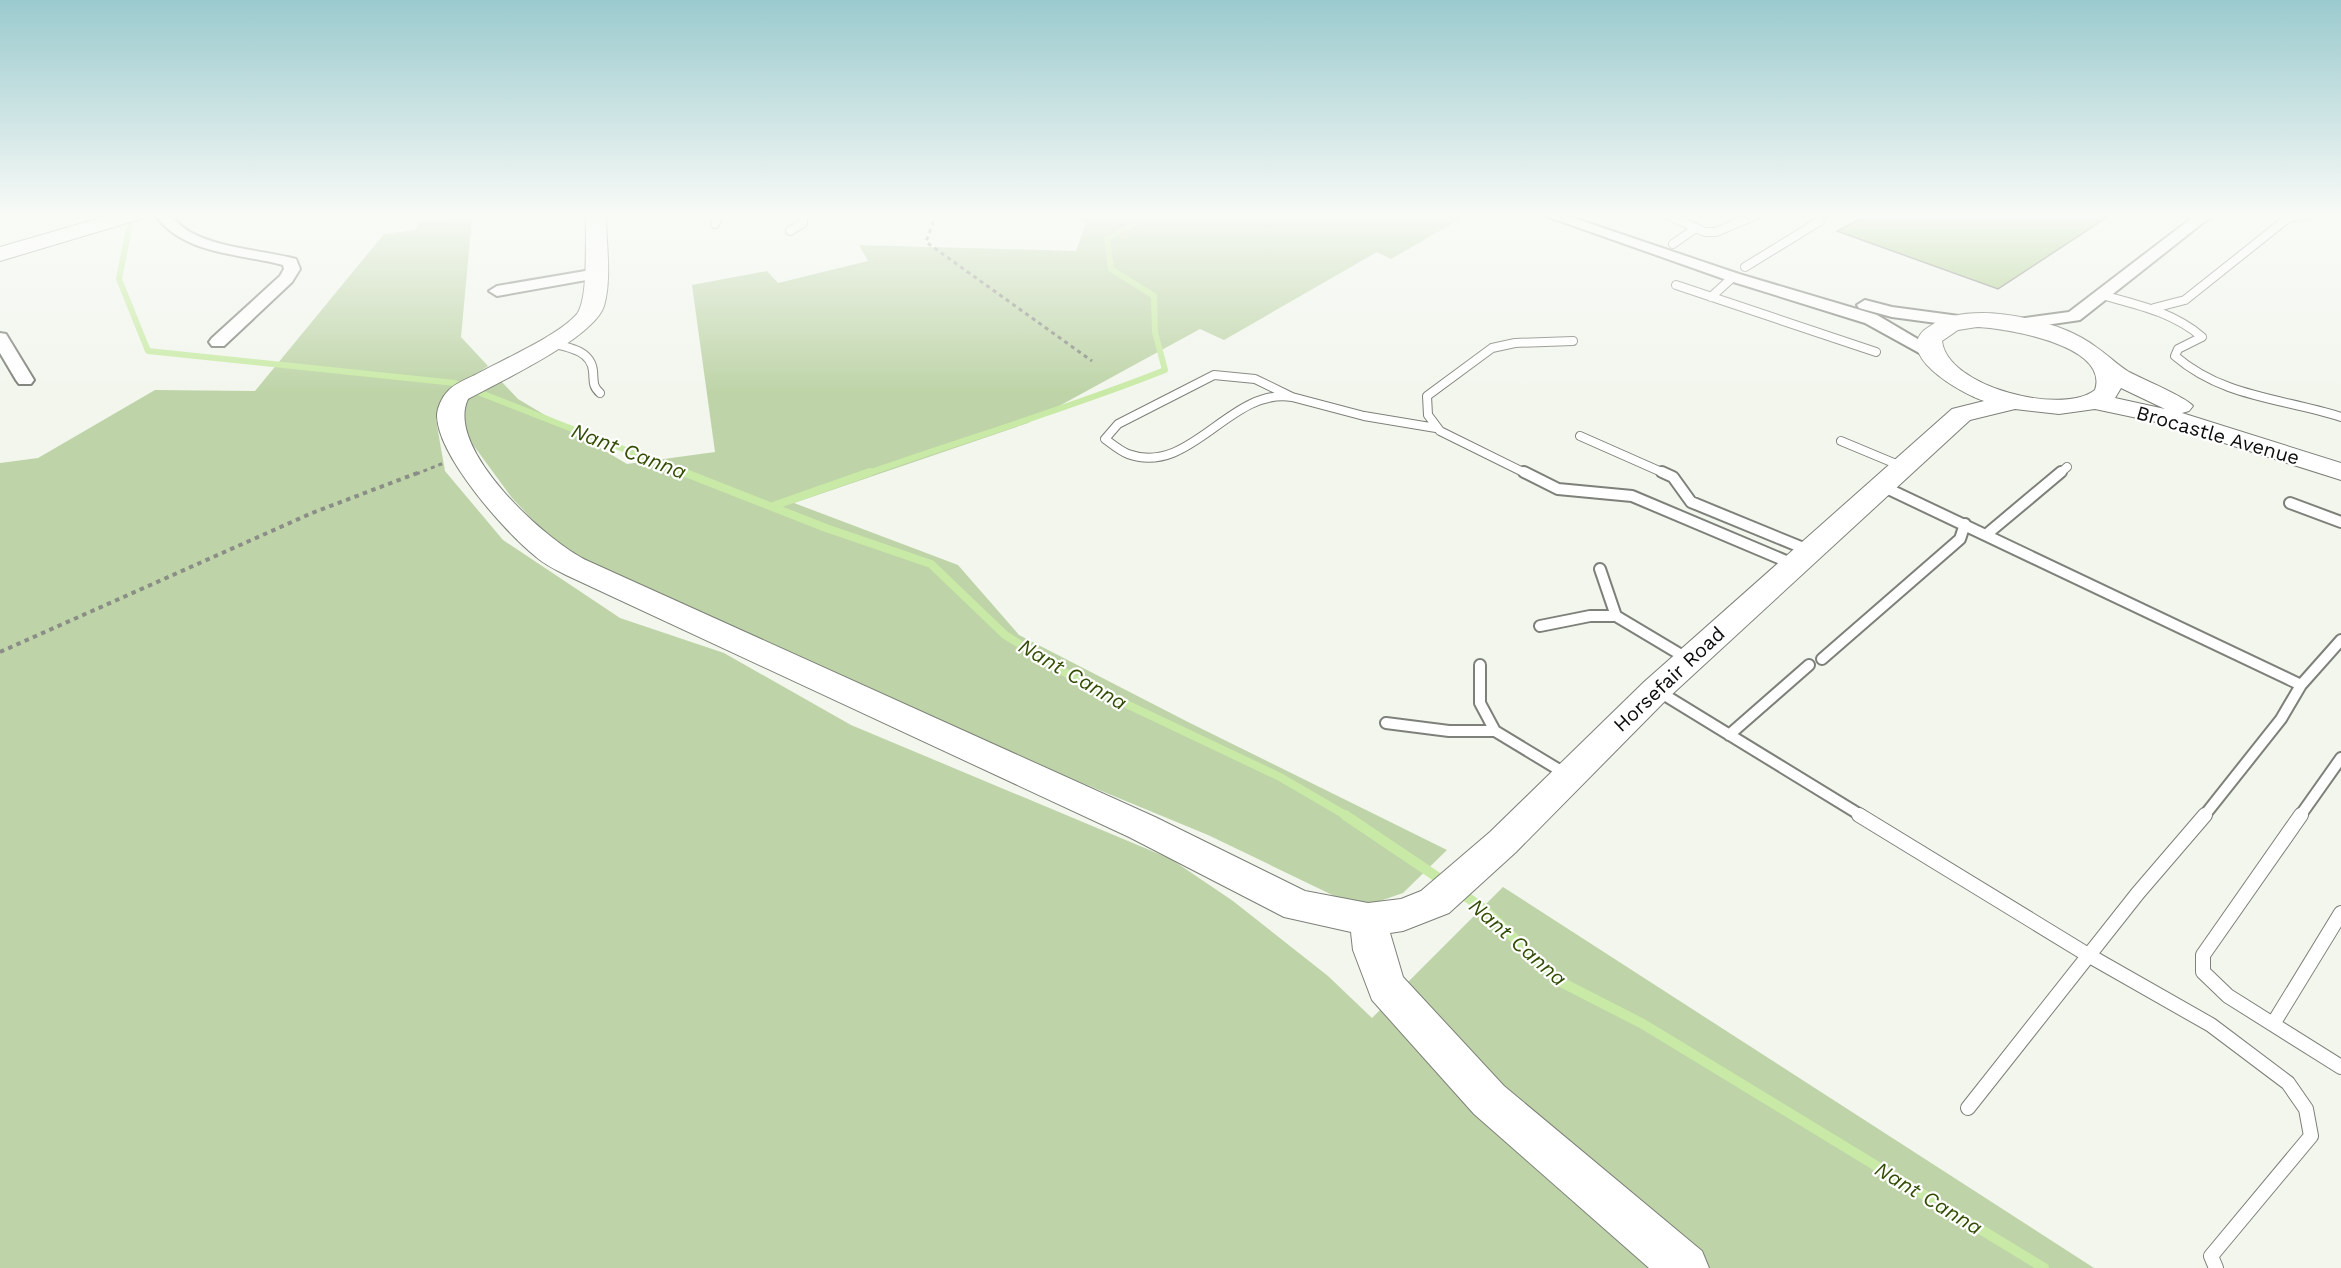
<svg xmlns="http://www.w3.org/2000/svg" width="2341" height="1268" font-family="'Work Sans',sans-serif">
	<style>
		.green { fill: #bed4a8 }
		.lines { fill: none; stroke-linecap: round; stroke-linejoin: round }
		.stream-far2 { stroke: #c9eaa6; stroke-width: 6 }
		.stream-far1 { stroke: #c9eaa6; stroke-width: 8 }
		.stream { stroke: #c9eaa6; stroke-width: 10 }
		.building { fill: #accc8a; stroke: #80847b; stroke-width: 1.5 }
		.lane-far2-casing { stroke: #7d8179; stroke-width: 10 }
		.lane-far1-casing { stroke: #7d8179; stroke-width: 14 }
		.lane-casing { stroke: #7d8179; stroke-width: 16 }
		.street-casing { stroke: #7d8179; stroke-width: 4 }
		.secondary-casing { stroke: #7d8179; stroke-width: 2 }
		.path-far1 { stroke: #8b8d87; stroke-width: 3; stroke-dasharray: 4 4; stroke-linecap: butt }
		.path { stroke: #8b8d87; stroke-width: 4; stroke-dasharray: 4.5 4.5; stroke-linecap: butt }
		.lane-far2 { stroke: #fff; stroke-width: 8 }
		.lane-far1 { stroke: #fff; stroke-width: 10 }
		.lane { stroke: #fff; stroke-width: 14 }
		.street { fill: #fff; fill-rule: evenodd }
		.secondary { fill: #fff; fill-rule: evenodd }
		.labels { text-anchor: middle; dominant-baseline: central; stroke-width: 4.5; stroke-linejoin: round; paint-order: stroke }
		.street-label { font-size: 20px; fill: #0d0e0b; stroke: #fff }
		.water-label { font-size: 21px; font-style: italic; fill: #334e04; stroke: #fff }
	</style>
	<rect width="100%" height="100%" fill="#f2f6ed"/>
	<path class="green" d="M1057,214h412l-78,45 -14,-7 -153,88 -24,-11 -172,94 -234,80 164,62 61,70 169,87 259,128 -44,43 -26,9 -28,1 -141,-68 -230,-95 -395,-180 -37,-26 -34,-36 -52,-71 8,-31 30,-18 20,21 109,65 88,-12 -23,-167 75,-14 11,12 90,-22 -9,-16 217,6 10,-28z
		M472,218l-11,119 27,29 -38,24 -12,20 -2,10 9,51 58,69 117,78 104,35 127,72 320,134 62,42 95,75 44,42 131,-131 591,381h-2094v-805l38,-5 117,-68 100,1 129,-157 31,-4 5,-9z"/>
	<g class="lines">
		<path class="stream-far2" d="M132,214l-13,65 29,72 307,32 232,91
			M866,474c100,-35 201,-65 299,-104l-10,-38 -1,-36 -43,-27 -4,-30 45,-25"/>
		<path class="stream-far1" d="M683,472l143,56 105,36 74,71 77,48 198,94 67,39
			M773,506l97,-34"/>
		<path class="stream" d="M1345,815l101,68
			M1458,891l26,18 73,71 86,44 401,244"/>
	</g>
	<path class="building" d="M1869,214h243l-114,75 -161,-58z"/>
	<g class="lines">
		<g class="lane-far2-casing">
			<path id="lane-far2" d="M1665,214l40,18h11l43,-18
				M2191,214l12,4
				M715,224l5,-10
				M790,231l13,-8 1,-9
				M1673,244l23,-16
				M1745,267l75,-46
				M1676,285l200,67
				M2102,295c36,10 71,17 100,42l-24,12 -3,7c49,42 107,42 166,61
				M1711,297l22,-20
				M2154,308l31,-8 103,-82 24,-4
				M551,343c16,4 40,7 42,28 1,10 -1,15 7,22
				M1214,375l41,4 37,18c-62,-10 -101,80 -164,57 -8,-3 -16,-10 -23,-15l13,-15z
				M1292,397l72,19 72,12
				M1580,436l86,38
				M1841,441l60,25
				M1527,474l-87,-43 -12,-16 -1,-19 65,-48 23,-5 58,-2
				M2059,474l8,-7"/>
		</g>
		<g class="lane-far1-casing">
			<path id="lane-far1" d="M1524,472l34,17 74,7 161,68
				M1662,472l11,5 18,25 117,48
				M1880,485l421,200
				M2290,503l51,19
				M1987,534l74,-62
				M1600,569l16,47 72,43
				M1540,626l50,-10h26
				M1822,659l138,-120 5,-15
				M1480,665v38l15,28 71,43
				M1658,691l204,125
				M1386,723l63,8h46
				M1729,735l80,-70
				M2204,816l77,-97 20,-34 40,-45
				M2300,816l41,-58"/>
		</g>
		<g class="lane-casing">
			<path id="lane" d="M1859,815l229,140 123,70 77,58 18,26 5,27 -100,120 5,12
				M2301,815l-98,140v17l25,24 113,71
				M2273,1024l68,-111
				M1968,1108l170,-215 67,-78"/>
		</g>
		<g class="street-casing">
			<path id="street" d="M154,214c22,0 19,8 36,18 31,17 72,18 106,27l4,10 -8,13 -68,64h-12l-3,-4 3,-4 68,-62 4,-7 -1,-4c-45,-12 -99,-10 -129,-51z
				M1540,214h22l177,60 138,41 61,36 -9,5 -6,-1 -58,-32 -138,-43z
				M2197,214h17l-134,106 -62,9 -8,-5 8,-5 51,-7z
				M597,269l6,2 2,3 -2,3 -106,19 -8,-5 8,-5z
				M1865,300l27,7 67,9 8,5 -8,5 -67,-9 -33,-9 -2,-3z
				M0,333l6,1 28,46 -3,4h-12l-3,-4 -16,-27z"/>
		</g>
		<g class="secondary-casing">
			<path id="secondary" d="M114,214h33l-3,4 -144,43v-14z
				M586,214h20c0,30 6,64 -2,92 -10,32 -105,76 -136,93 -24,50 79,143 120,162l567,256 150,74 63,12 33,-4 20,-8 69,-59 154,-150 308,-273 32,-8c-22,-7 -97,-49 -54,-75 28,-18 68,-14 99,-7 24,5 47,13 67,28 12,8 20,17 33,25 13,7 57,25 64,34l-4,5 -7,2 159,50v17l-180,-57 -66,-14 -36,5 -44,-5 -45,11 -302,278 -152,154 -67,61 -46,18 -13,2 13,44 101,109 198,165 7,17h-60l-175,-154 -102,-114 -19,-50 -2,-18 -67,-15 -155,-80 -563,-262c-10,-5 -22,-11 -31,-19 -31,-25 -97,-100 -98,-140 0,-8 5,-19 11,-25 6,-7 18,-12 27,-16 27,-15 83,-39 102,-61 12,-16 8,-78 9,-100zM1977,327c28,1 133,18 118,63 -33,26 -148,-3 -153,-49l16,-11zM2121,388l44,21 -50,-11z"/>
		</g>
		<path class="path-far1" d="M936,214l-10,28 166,119
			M416,474l28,-11"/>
		<path class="path" d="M0,652l312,-139 108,-41"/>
		<use href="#lane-far2" class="lane-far2"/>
		<use href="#lane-far1" class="lane-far1"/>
		<use href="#lane" class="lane"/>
		<use href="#street" class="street"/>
		<use href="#secondary" class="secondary"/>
	</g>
	<linearGradient id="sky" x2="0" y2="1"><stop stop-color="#9bcace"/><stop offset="0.55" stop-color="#f9fbf7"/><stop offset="1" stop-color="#f9fbf7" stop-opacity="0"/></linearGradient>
	<rect width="2341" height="392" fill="url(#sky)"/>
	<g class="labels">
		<g class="street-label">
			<text transform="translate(2218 435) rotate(16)">Brocastle Avenue</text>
			<text transform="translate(1669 679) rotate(-43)">Horsefair Road</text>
		</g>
		<g class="water-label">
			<text transform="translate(629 451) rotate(21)">Nant Canna</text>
			<text transform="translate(1073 674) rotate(30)">Nant Canna</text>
			<text transform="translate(1518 942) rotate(41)">Nant Canna</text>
			<text transform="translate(1929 1198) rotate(31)">Nant Canna</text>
		</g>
	</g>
</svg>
